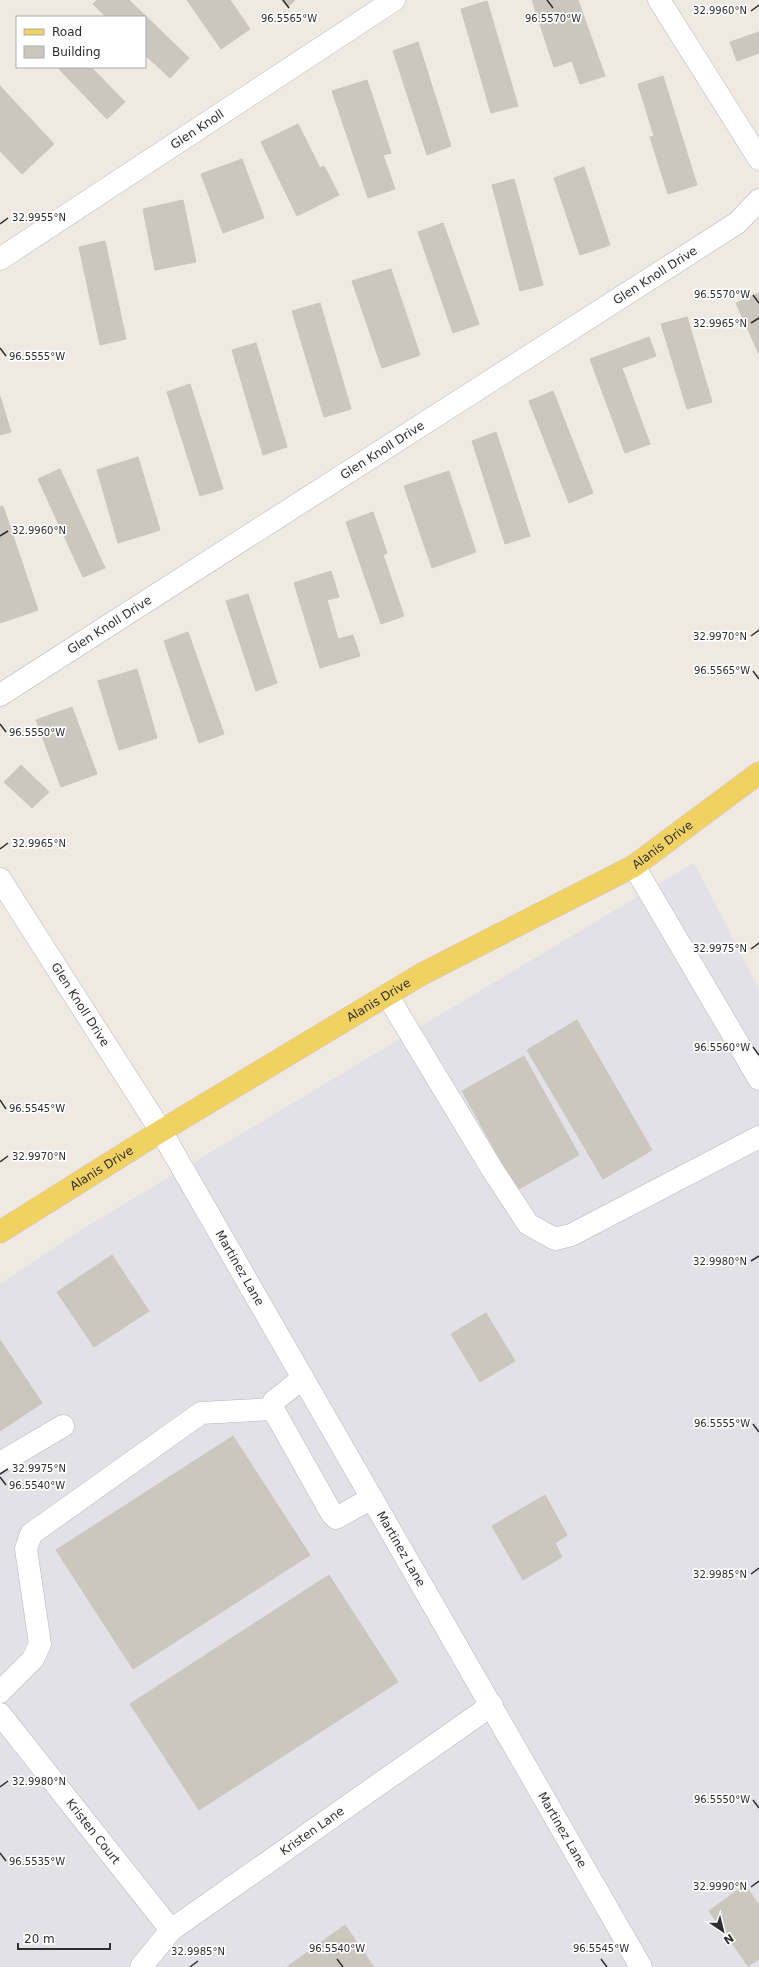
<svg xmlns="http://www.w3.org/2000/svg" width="759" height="1967" font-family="'DejaVu Sans',sans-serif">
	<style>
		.industrial { fill: #e3e1e8 }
		.building { fill: #cbc7bf; stroke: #cbc5ba }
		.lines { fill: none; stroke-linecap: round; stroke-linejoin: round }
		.minor-casing { stroke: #b4b7c1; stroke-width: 23 }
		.major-casing { stroke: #c9c9c9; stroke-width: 23 }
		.minor { stroke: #fff; stroke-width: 22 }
		.major { stroke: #f2d163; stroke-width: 22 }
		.ticks { fill: none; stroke: #2e2e2e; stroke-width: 1.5 }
		.labels { text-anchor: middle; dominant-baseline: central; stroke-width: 3.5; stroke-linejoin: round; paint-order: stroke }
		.street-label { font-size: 12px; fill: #2e2e2e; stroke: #fff }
		.ticks-label { font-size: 10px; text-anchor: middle; fill: #2e2e2e; stroke: #fff; stroke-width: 3.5; stroke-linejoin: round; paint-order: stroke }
	</style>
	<rect width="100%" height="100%" fill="#efe9e1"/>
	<path class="industrial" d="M694,863l65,126v978h-759v-683l87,-58z"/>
	<path class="building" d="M97,0h32l60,58 -19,20 -25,-23v-38h-39l-13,-13z
		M187,0h43l20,29 -29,20z
		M281,0h14l-7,7z
		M532,0h46l27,76 -25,8 -8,-23 -18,6z
		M487,1l31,105 -27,7 -30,-104z
		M759,32v21l-22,8 -7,-19z
		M418,42l33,104 -24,9 -34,-104z
		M57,67h34l34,35 -18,17z
		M663,76l34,109 -29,9 -18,-57 4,-1 -16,-52z
		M367,80l24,73 -8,2 12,34 -27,9 -36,-107z
		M0,86l54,58 -32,30 -22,-23z
		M298,124l22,44 4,-2 15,29 -42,21 -36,-74z
		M242,159l22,59 -41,15 -22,-59z
		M584,167l26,78 -30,10 -26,-77z
		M514,179l29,106 -23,6 -28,-106z
		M183,200l13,62 -41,8 -12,-61z
		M443,223l36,101 -26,9 -35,-101z
		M105,241l21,98 -26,6 -21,-98z
		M391,269l29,86 -38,13 -30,-87z
		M759,293v61l-23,-51z
		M320,303l31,106 -27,8 -32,-106z
		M687,317l25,85 -25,7 -26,-85z
		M649,337l7,19 -34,12 28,76 -25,9 -35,-94z
		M256,343l31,104 -24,8 -31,-105z
		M190,384l33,105 -23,7 -33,-104z
		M553,391l40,102 -24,10 -40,-102z
		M0,396l11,36 -11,3z
		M496,432l34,104 -25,8 -33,-103z
		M138,457l22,73 -42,13 -21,-73z
		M60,469l45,99 -22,9 -45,-98z
		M449,471l27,81 -44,16 -28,-82z
		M3,506l35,104 -38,13v-116z
		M373,512l14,41 -4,2 21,61 -23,8 -35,-102z
		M331,571l8,26 -12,3 11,39 15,-4 7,21 -40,12 -26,-85z
		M248,594l29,89 -21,8 -30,-90z
		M188,632l36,102 -25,9 -35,-102z
		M137,669l20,69 -38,12 -21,-69z
		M72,707l25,67 -36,13 -25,-67z
		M21,765l28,27 -17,16 -28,-26z
		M577,1020l75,130 -49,29 -76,-129z
		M524,1056l55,99 -62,35 -55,-99z
		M112,1255l37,56 -55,36 -37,-55z
		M486,1313l29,48 -35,21 -29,-48z
		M0,1340l42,63 -42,28z
		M233,1436l77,119 -177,114 -77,-119z
		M545,1495l22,40 -12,8 7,14 -39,23 -31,-54z
		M329,1575l69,107 -199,128 -69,-106z
		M745,1885l14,20v54l-11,7 -39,-55z
		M345,1925l29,42h-87z"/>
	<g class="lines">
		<g class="minor-casing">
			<g id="minor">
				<path d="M659,0l100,159"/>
				<path id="s1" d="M0,259l394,-259"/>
				<path id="s2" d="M0,695l737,-472 22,-23"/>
				<path d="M634,866l125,213"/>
				<path id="s3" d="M0,879l161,252 480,836"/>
				<path d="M387,995l105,174 36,55 27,15 16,-4 188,-98"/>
				<path d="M303,1378l-29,23 -1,8 59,105 4,4 36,-20"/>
				<path d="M0,1463l63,-37"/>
				<path d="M0,1692l33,-33 7,-15 -14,-95 5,-15 170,-121 72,-4"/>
				<path id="s4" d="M0,1714l171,216"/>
				<path id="s5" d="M141,1967l30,-37 321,-225"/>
			</g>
		</g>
		<g class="major-casing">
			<g id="major">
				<path id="s6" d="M0,1232l161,-101 261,-157 212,-108 125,-93"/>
			</g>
		</g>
		<use href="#minor" class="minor"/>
		<use href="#major" class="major"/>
	</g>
	<path class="ticks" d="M283,0l6,8M547,0l6,8M751,11l8,-6M0,224l8,-6M753,295l6,8M751,323l8,-5M0,348l6,8M0,536l8,-5M751,636l8,-6M753,671l6,8M0,724l6,8M0,849l8,-6M751,949l8,-6M753,1047l6,8M0,1100l6,9M0,1162l8,-6M751,1261l8,-5M753,1424l6,8M0,1474l8,-5M0,1477l6,8M751,1574l8,-6M0,1787l8,-6M753,1800l6,8M0,1853l6,8M751,1887l8,-6M337,1959l6,8M601,1959l6,8M190,1967l8,-6"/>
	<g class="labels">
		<g class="street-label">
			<text stroke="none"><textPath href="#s1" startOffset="236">Glen Knoll</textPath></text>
			<text stroke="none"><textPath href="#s2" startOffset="778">Glen Knoll Drive</textPath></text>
			<text stroke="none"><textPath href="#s2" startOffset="454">Glen Knoll Drive</textPath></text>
			<text stroke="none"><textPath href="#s2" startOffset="130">Glen Knoll Drive</textPath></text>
			<text stroke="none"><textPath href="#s6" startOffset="768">Alanis Drive</textPath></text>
			<text stroke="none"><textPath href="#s6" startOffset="444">Alanis Drive</textPath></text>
			<text stroke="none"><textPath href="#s3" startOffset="149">Glen Knoll Drive</textPath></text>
			<text stroke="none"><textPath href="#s6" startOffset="120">Alanis Drive</textPath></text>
			<text stroke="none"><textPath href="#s3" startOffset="457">Martinez Lane</textPath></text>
			<text stroke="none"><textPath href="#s3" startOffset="781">Martinez Lane</textPath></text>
			<text stroke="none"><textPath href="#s3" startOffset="1105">Martinez Lane</textPath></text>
			<text stroke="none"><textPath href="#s4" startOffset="150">Kristen Court</textPath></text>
			<text stroke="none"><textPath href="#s5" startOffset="220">Kristen Lane</textPath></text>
		</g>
	</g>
	<g class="ticks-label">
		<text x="720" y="14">32.9960°N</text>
		<text x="289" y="22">96.5565°W</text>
		<text x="553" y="22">96.5570°W</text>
		<text x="39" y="221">32.9955°N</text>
		<text x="722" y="298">96.5570°W</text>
		<text x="720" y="327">32.9965°N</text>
		<text x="37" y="360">96.5555°W</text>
		<text x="39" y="534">32.9960°N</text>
		<text x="720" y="640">32.9970°N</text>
		<text x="722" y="674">96.5565°W</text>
		<text x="37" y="736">96.5550°W</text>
		<text x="39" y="847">32.9965°N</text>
		<text x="720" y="952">32.9975°N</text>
		<text x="722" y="1051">96.5560°W</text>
		<text x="37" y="1112">96.5545°W</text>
		<text x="39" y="1160">32.9970°N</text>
		<text x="720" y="1265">32.9980°N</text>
		<text x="722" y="1427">96.5555°W</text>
		<text x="39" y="1472">32.9975°N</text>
		<text x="37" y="1489">96.5540°W</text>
		<text x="720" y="1578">32.9985°N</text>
		<text x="39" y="1785">32.9980°N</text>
		<text x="722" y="1803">96.5550°W</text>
		<text x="37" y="1865">96.5535°W</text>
		<text x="720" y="1890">32.9990°N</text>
		<text x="337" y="1952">96.5540°W</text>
		<text x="601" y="1952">96.5545°W</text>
		<text x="198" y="1955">32.9985°N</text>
	</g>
	<rect x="16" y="16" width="130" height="52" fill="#ffffff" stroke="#ababab"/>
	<rect x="24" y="29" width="20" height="6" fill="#f2d163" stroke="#ababab"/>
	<text x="52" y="36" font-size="12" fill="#2e2e2e">Road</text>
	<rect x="24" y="46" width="20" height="12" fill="#cbc7bf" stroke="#ababab"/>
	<text x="52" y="56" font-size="12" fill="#2e2e2e">Building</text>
	<g transform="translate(723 1931) rotate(145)" stroke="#ffffff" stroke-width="3" paint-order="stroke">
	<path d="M0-3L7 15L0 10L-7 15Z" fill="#2e2e2e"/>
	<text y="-6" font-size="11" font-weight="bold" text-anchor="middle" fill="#2e2e2e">N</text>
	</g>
	<path d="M18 1943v6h92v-6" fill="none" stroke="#2e2e2e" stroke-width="2"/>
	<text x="24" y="1943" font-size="12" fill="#2e2e2e" stroke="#ffffff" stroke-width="3" paint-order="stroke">20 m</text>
</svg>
